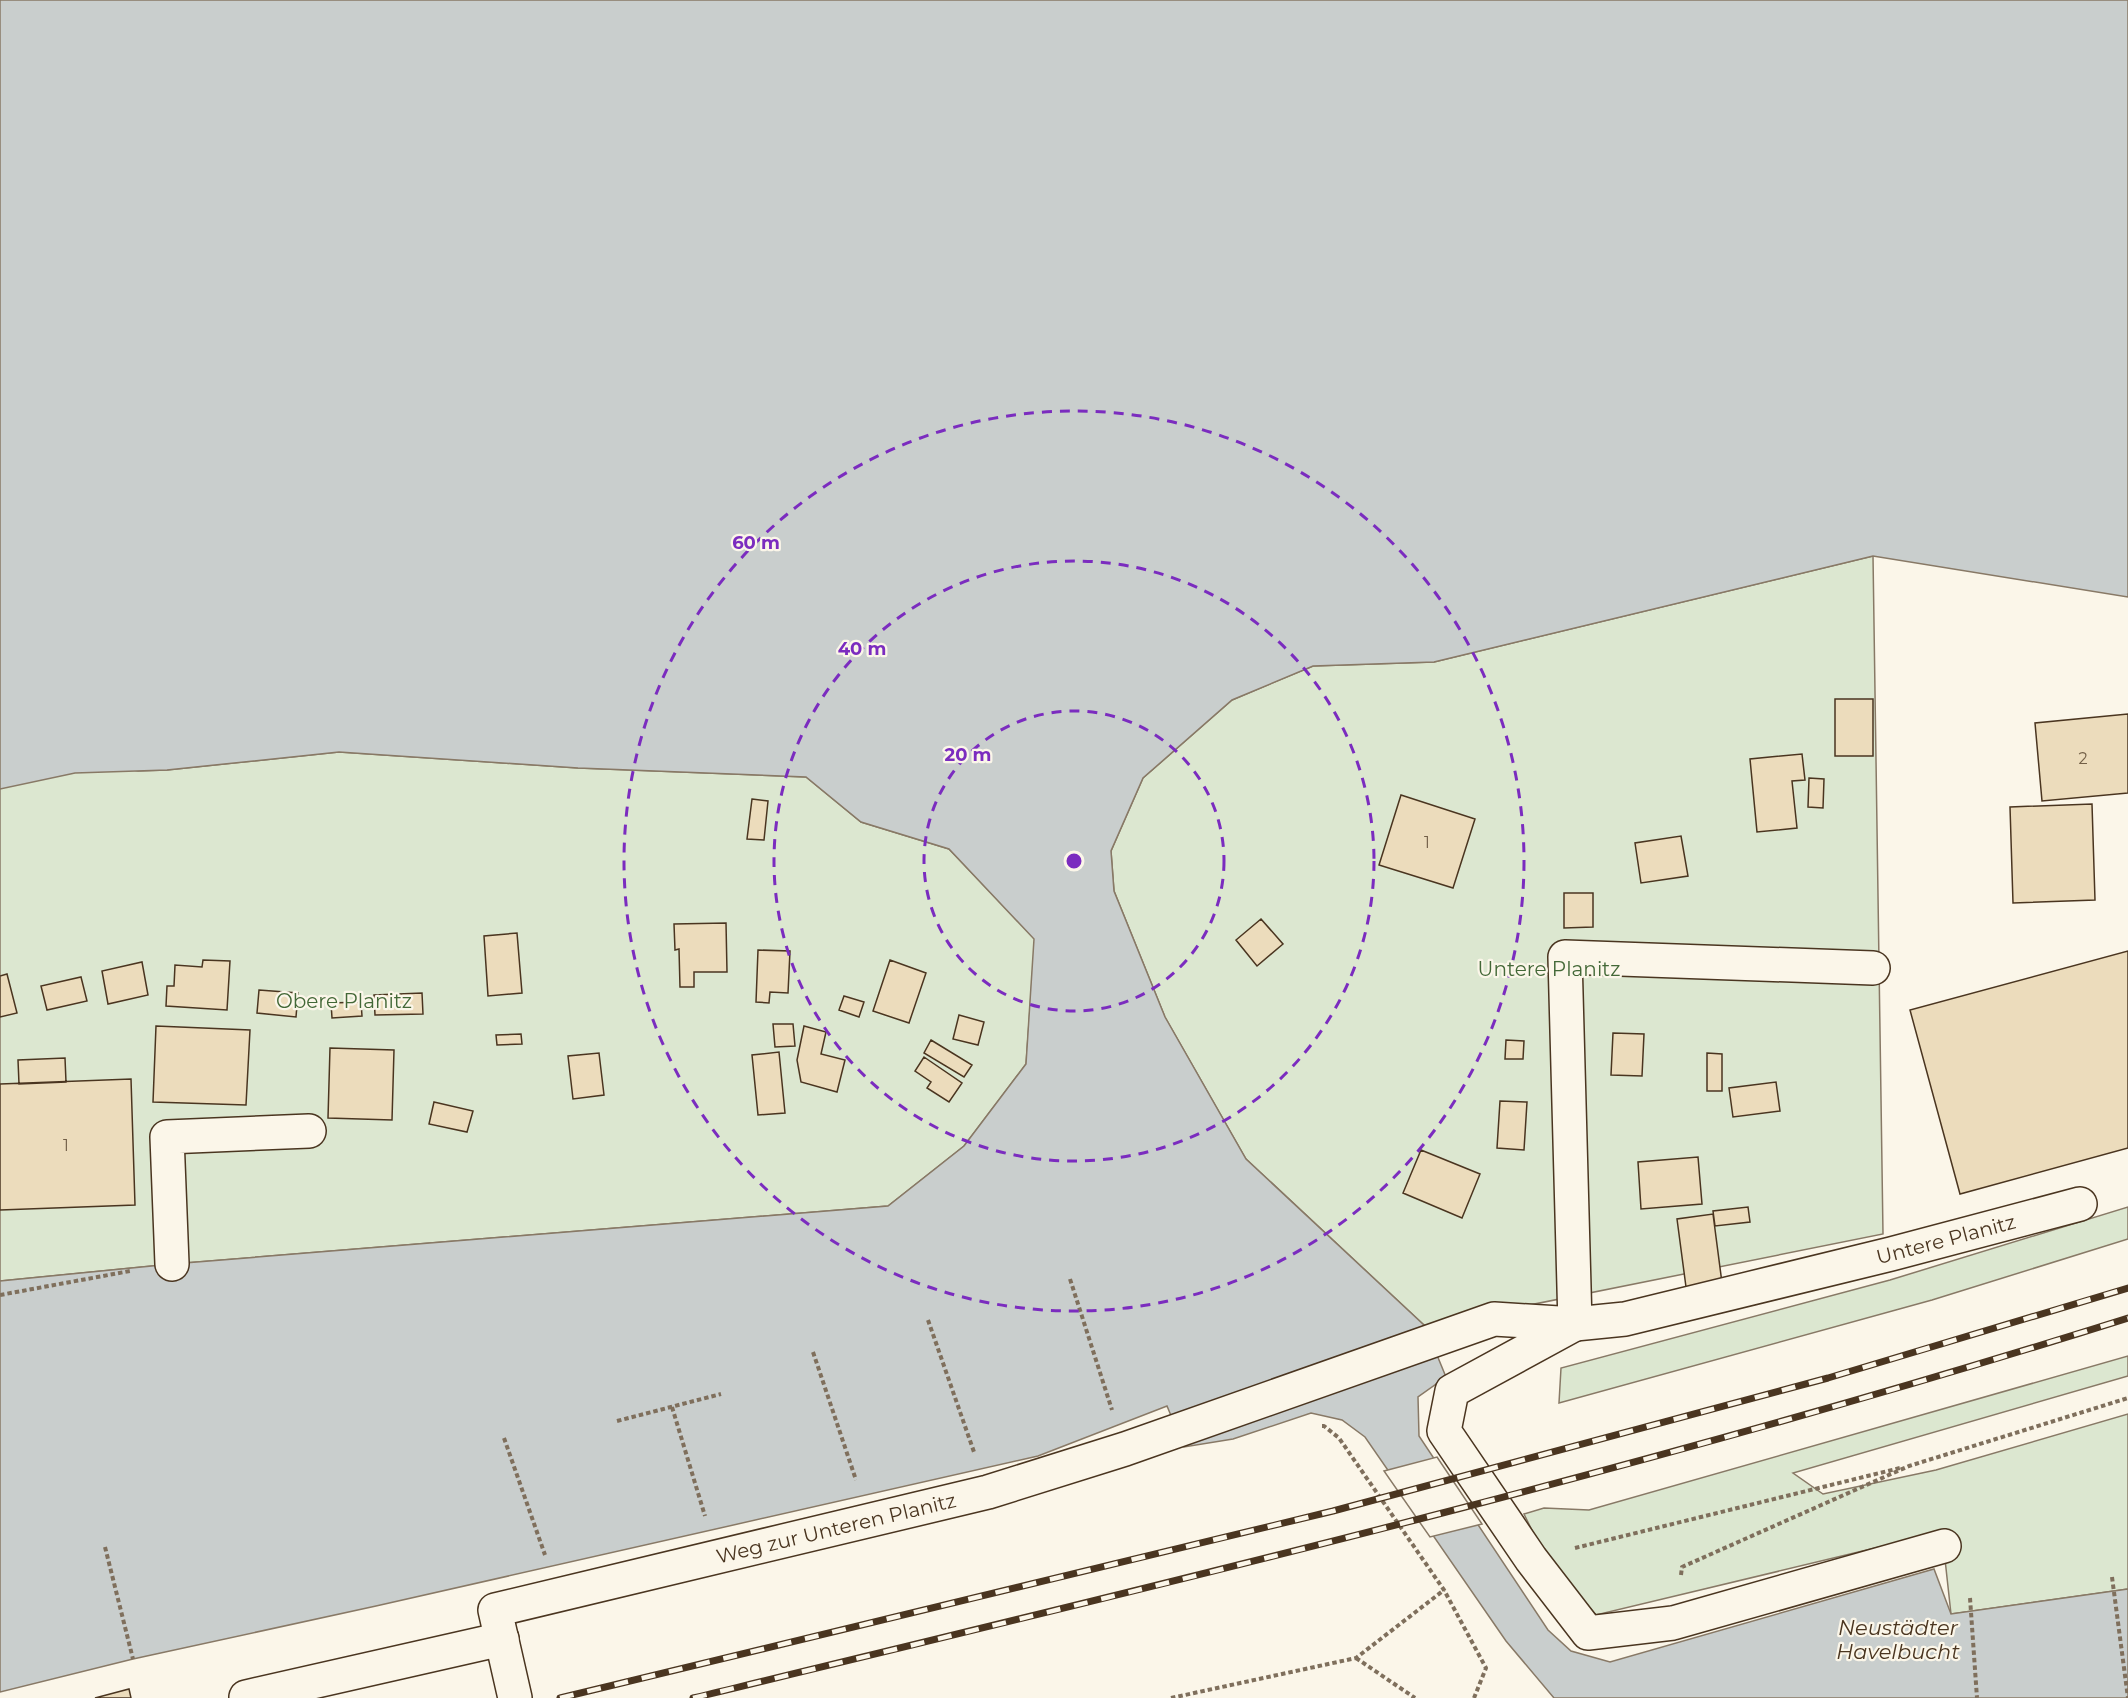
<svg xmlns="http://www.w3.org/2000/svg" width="2128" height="1698" font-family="Montserrat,sans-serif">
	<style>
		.green { fill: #dce7d0; stroke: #887966; stroke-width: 1.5 }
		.water { fill: #c9cecd; stroke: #887966; stroke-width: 1.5 }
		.pier { fill: #fbf6e9; stroke: #887966; stroke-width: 1.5 }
		.building { fill: #ecdcbc; stroke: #4a3520; stroke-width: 1.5 }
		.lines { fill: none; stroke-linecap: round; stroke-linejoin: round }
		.minor-casing { stroke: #4a3520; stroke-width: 36 }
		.path { stroke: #7f6f5c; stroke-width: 4; stroke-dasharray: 4.5 3; stroke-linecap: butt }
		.minor { stroke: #fbf6e9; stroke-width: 33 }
		.rail-casing { stroke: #4a3520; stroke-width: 7 }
		.rail { stroke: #fbf6e9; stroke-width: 4.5; stroke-dasharray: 14; stroke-linecap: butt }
		.ring { fill: none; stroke: #7b2cbf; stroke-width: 3; stroke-dasharray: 10 8 }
		.labels { text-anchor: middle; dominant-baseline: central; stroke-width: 4.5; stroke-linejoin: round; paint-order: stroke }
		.number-label { font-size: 16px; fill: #725f47 }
		.park-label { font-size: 20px; fill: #436837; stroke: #fbf6e9 }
		.street-label { font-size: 20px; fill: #4a3520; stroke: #fbf6e9 }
		.water-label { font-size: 21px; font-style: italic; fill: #4a3520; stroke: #fbf6e9 }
		.centre { fill: #7b2cbf; stroke: #fbf6e9; stroke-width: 3 }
		.ring-label { font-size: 18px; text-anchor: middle; font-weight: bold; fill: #7b2cbf; stroke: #fbf6e9; stroke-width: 4.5; stroke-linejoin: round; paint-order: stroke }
	</style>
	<rect width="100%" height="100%" fill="#fbf6e9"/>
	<path class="green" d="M1873,556l10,678 -458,92 -179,-167 -81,-142 -51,-126 -3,-40 32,-73 89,-78 81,-34 121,-4z
		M0,741l138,30 29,-1 172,-18 239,16 228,9 55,45 88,27 86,90 -9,125 -62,82 -76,60 -716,58 -172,17z
		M2128,1207v32l-196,61 -373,103 2,-35 329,-88z
		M2128,1356v20l-335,97 30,21 113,-24 192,-56v175l-177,25 -9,-82 -346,83 -53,-62 -19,-39 20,-6 45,2z"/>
	<path class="water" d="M0,0h2128v597l-255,-41 -439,106 -121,4 -81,34 -89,78 -32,73 3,40 51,126 81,142 179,167 21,51 -28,20 1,39 129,194 23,21 39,11 324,-93 17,45 177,-25v109h-574l-48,-57 -141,-204 -23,-17 -31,-7 -78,26 -49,8 -17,-41 -129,50 -662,150 -243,53 -133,33v-411l172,-17 716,-58 76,-60 62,-82 8,-125 -85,-90 -88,-27 -55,-45 -228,-9 -239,-16 -172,18 -92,3 -75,16z"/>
	<path class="pier" d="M1437,1457l45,67 -52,13 -46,-66z"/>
	<path class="building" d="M1835,699h38v57h-38z
		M2128,714v79l-86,8 -7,-78z
		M1802,754l3,26 -13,1 5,47 -40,4 -7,-73z
		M1809,778l15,1 -1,29 -15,-1z
		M1401,795l74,24 -22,69 -74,-23z
		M752,799l16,2 -4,39 -17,-1z
		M2092,804l3,96 -82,3 -3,-96z
		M1681,836l7,40 -47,7 -6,-40z
		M1564,893h29v34l-29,1z
		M1261,919l22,25 -26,22 -21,-26z
		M726,923l1,49h-33v15h-14l-1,-38 -4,1 -1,-26z
		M517,933l5,60 -34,3 -4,-60z
		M758,950l32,1 -2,42 -18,-1 -1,11 -13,-1z
		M2128,951v197l-168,46 -50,-184z
		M203,960l27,1 -3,49 -61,-4 1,-20h7l1,-21 27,2z
		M890,960l36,13 -17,50 -36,-12z
		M142,962l6,33 -40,9 -6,-33z
		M7,974l10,39 -17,4v-41z
		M81,977l6,24 -40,9 -6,-24z
		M259,990l39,3 -2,24 -39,-4z
		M422,993l1,21 -48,1 -1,-20z
		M844,996l20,6 -5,15 -20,-7z
		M361,1002l1,14 -30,2 -1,-15z
		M959,1015l25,7 -6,23 -25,-6z
		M773,1024h20l2,22 -20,1z
		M156,1026l94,4 -4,75 -93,-3z
		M804,1026l22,6 -5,22 24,6 -8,32 -36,-10 -4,-22z
		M1613,1033l31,1 -2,42 -31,-1z
		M521,1034l1,10 -25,1 -1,-10z
		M931,1040l41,25 -8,12 -40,-24z
		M1506,1040l18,1 -1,18h-18z
		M330,1048l64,2 -2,70 -64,-2z
		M779,1052l6,61 -27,2 -6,-60z
		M599,1053l5,42 -31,4 -5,-43z
		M1707,1053l15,1v37h-15z
		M924,1057l38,26 -13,19 -22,-14 4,-6 -16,-11z
		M65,1058l1,24 -47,2 -1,-24z
		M131,1079l4,126 -135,5v-126z
		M1776,1082l4,29 -47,6 -4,-29z
		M1500,1101l27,1 -3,48 -27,-2z
		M434,1102l39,9 -6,21 -38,-8z
		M1421,1150l59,24 -18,44 -59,-25z
		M1698,1157l4,47 -61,5 -3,-47z
		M1748,1207l2,15 -35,4 -2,-15z
		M1713,1214l9,69 -36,4 -9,-68z
		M129,1689l2,9h-36z"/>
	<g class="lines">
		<g class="minor-casing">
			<g id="minor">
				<path d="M172,1264l-5,-127 142,-6"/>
				<path d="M1575,1324l-123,67 -8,40 87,128 57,74 85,-10 271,-77"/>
				<path d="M1575,1324l-10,-367 308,11"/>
				<path d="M246,1697l256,-58"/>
				<path id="s1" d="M515,1698l-20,-88 493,-118 137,-43 369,-130 81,5 50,-5 266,-65 189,-50"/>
			</g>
		</g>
		<path class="path" d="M1070,1279l42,131
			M0,1295l130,-24
			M928,1320l46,132
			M813,1352l43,128
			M672,1407l33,109
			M617,1421l104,-27
			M1322,1426h2l15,12 105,152 42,78 -12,30
			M504,1438l41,117
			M105,1547l28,112
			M1575,1548l325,-80
			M1681,1575l1,-8 227,-101 219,-68
			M2112,1577l16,121
			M1970,1598l7,100
			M1356,1658l59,40
			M1171,1698l185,-40 88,-68"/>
		<use href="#minor" class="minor"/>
		<g class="rail-casing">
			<path id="rail" d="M560,1698l773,-187 495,-133 300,-90
				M693,1698c481,-116 963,-231 1435,-380"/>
		</g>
		<use href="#rail" class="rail"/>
	</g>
	<g class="ring">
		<circle cx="1074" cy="861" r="150"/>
		<circle cx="1074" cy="861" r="300"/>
		<circle cx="1074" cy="861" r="450"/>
	</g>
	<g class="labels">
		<g class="number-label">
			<text x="2083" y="758">2</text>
			<text x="1427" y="842">1</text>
			<text x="66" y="1145">1</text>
		</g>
		<g class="park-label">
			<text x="1549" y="969">Untere Planitz</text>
			<text x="344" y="1001">Obere Planitz</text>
		</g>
		<g class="street-label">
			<text stroke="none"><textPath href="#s1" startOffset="1594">Untere Planitz</textPath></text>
			<text stroke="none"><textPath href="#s1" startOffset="441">Weg zur Unteren Planitz</textPath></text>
		</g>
		<g class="water-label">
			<text x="1898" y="1627">Neustädter<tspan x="1898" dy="24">Havelbucht</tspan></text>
		</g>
	</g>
	<circle cx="1074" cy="861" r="9" class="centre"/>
	<g class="ring-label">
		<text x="756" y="549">60 m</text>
		<text x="862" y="655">40 m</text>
		<text x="968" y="761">20 m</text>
	</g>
</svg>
